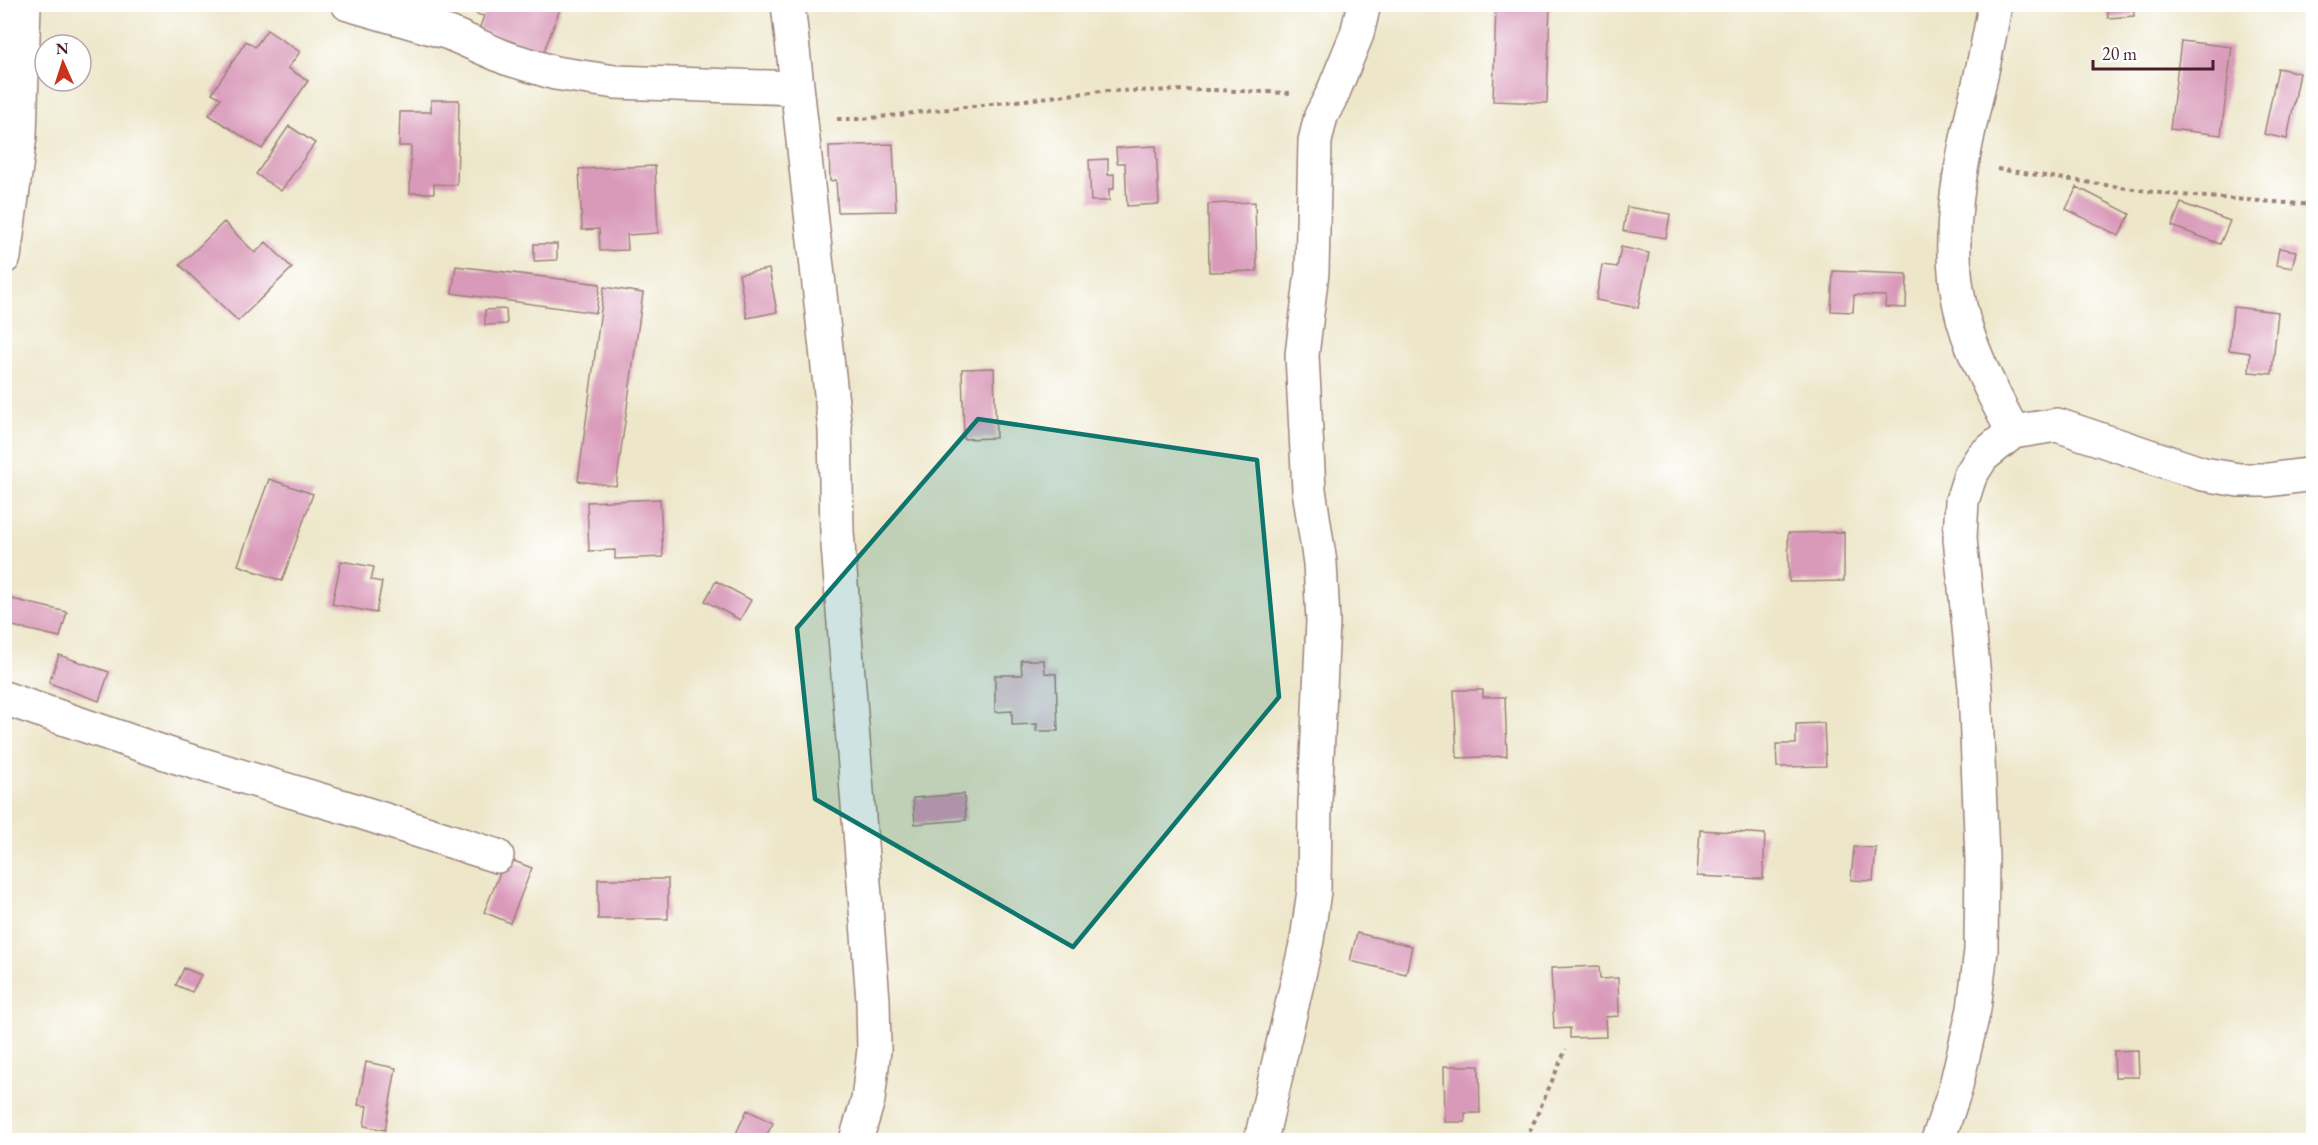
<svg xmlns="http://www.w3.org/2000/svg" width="2318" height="1145" font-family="'EB Garamond',serif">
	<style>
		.building { fill: #d99ab9 }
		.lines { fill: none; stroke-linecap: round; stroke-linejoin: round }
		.minor-casing { stroke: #9c827a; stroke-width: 36 }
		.path { stroke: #9c827a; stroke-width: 4; stroke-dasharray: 4.5 4.5; stroke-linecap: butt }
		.minor { stroke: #fff; stroke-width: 33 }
		.marked { fill: #0f766e; fill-opacity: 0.2; stroke: #0f766e; stroke-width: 4.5; stroke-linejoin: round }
	</style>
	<rect width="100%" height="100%" fill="#fff"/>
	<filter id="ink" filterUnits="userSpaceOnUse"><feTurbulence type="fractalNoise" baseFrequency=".0167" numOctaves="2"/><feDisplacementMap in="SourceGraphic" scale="12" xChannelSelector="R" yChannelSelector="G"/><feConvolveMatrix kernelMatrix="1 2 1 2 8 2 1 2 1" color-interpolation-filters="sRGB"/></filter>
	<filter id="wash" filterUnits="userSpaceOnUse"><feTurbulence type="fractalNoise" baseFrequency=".008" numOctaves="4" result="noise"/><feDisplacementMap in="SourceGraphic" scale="24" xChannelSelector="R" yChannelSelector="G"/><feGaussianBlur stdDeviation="1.35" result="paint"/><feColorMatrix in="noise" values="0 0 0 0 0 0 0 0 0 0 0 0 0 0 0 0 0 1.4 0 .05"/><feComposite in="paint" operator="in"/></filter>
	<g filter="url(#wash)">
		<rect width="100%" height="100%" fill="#ede6c9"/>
		<g id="blocks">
			<path class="building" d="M480,4h82l-19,50 -64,-25 5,-13 -8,-2z
				M1496,4h54l-3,99 -54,-2z
				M2107,4h26l1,12 -26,2z
				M267,30l33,22 -12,16 20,13 -46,68 -53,-34 12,-17 -9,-5 34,-52 9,6z
				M2181,41l51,6 -11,88 -51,-6z
				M2278,68l22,5 -13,66 -23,-5z
				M431,100h28l-2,85 -23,-1v9h-24l1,-47h-12l1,-34h31z
				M289,126l26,17 -34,48 -25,-17z
				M893,144l3,67 -58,1 -2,-32 -6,1 -1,-35z
				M1156,146l3,58 -32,2 -2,-43h-8l-1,-15z
				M1108,159v16l6,-1v15h-5v12h-18l-2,-41z
				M655,166l3,67 -31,2 1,15 -28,1 -1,-22 -17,1 -3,-61z
				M2077,187l53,27 -11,22 -53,-27z
				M1255,202l2,69 -48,1 -1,-68z
				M2181,203l49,18 -10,23 -48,-18z
				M1627,207l43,7 -4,24 -43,-7z
				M224,222l31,31 11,-11 26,26 -54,53 -58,-56z
				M534,244h23v16l-23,1z
				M1621,247l28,6 -11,55 -42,-8 6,-35 15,2z
				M2279,248l17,3 -4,17 -16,-3z
				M456,266l144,18 -4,29 -144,-20z
				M769,269l8,43 -30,6 -8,-44z
				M1833,271l74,3 -1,34 -21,-1 1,-11 -32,-1 -1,17 -22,-1z
				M604,287l39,6 -27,193 -38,-5z
				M2233,307l45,5 -6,62 -23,-2 1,-19 -21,-3z
				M506,309l1,15 -22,1v-15z
				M994,368l2,70 -32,1 -2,-70z
				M269,479l44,15 -31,87 -44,-16z
				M660,499l3,58 -48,2v-9l-26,1 -2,-49z
				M1844,532v49l-55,1 -1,-49z
				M341,561l33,6 -3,13 11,2 -6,31 -44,-9z
				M716,581l35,19 -11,20 -35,-19z
				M4,597l63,15 -7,25 -56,-13z
				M59,655l50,17 -10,29 -50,-18z
				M1021,660h23l1,13 11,1 2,57h-22l1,-7 -25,1v-14l-17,1v-37h27z
				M1454,690h29v7h22l2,59 -50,2z
				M1824,723l2,43 -49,1 -1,-23h20v-20z
				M964,794l2,26 -51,4 -2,-26z
				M1700,830l65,4 -2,45 -66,-3z
				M1854,847l22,1 -3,33 -22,-1z
				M506,858l26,10 -22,55 -26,-11z
				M598,879h70v40h-70z
				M1357,933l55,13 -6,28 -56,-13z
				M1599,966l1,13 18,-1 1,38 -14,1 1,20 -36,1v-10l-16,1 -3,-61z
				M184,968l17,7 -9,17 -16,-7z
				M2138,1050l1,27h-24l-1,-26z
				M366,1062l30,6 -11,62 -21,-4 3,-20 -9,-1z
				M1444,1066h35l1,47h-15v9h-20z
				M747,1110l26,13 -9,17h-31z"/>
		</g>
	</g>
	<g filter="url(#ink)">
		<use href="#blocks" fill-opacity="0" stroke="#9c827a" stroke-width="1.5"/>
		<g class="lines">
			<g class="minor-casing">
				<path id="minor" d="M348,4l101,29 57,25 49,15 60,9 182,6
					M788,4l47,426 2,102 36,468 1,50 -6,50 -12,40
					M1995,4c-15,101 -57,200 -35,302 9,43 33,87 53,126
					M4,257l16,-121 4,-132
					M4,698l173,59 174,52 146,47
					M1261,1140l46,-200 7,-49 1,-88 8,-182 -3,-58 -11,-73 -7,-135 10,-83 3,-131 6,-25 11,-21 25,-61 7,-30
					M1938,1140l17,-50 19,-81 7,-59 1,-92 -7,-171 -15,-149 2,-37 8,-25 12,-19 31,-25 44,-7 146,49 36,6h29l46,-6"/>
			</g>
			<path class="path" d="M837,119h26l238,-28 112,-1 77,3
				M1997,169l170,25 147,11
				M1526,1140l40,-91"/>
			<use href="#minor" class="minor"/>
		</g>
	</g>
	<path class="marked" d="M978,419l279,41 22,237 -206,250 -258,-148 -18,-171z"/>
	<rect width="2318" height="1145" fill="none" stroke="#fff" stroke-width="24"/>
	<g transform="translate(63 63) rotate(357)"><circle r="28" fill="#ffffff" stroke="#b7a5aa" stroke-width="1.5"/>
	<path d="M0-4.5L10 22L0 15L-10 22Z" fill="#c8321e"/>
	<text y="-9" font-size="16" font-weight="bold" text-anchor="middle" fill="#4a1f2b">N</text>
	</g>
	<path d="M2093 60v9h120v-9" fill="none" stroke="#4a1f2b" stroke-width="3"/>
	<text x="2102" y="60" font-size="18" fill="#4a1f2b" stroke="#ffffff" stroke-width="4.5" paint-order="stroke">20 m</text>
</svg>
